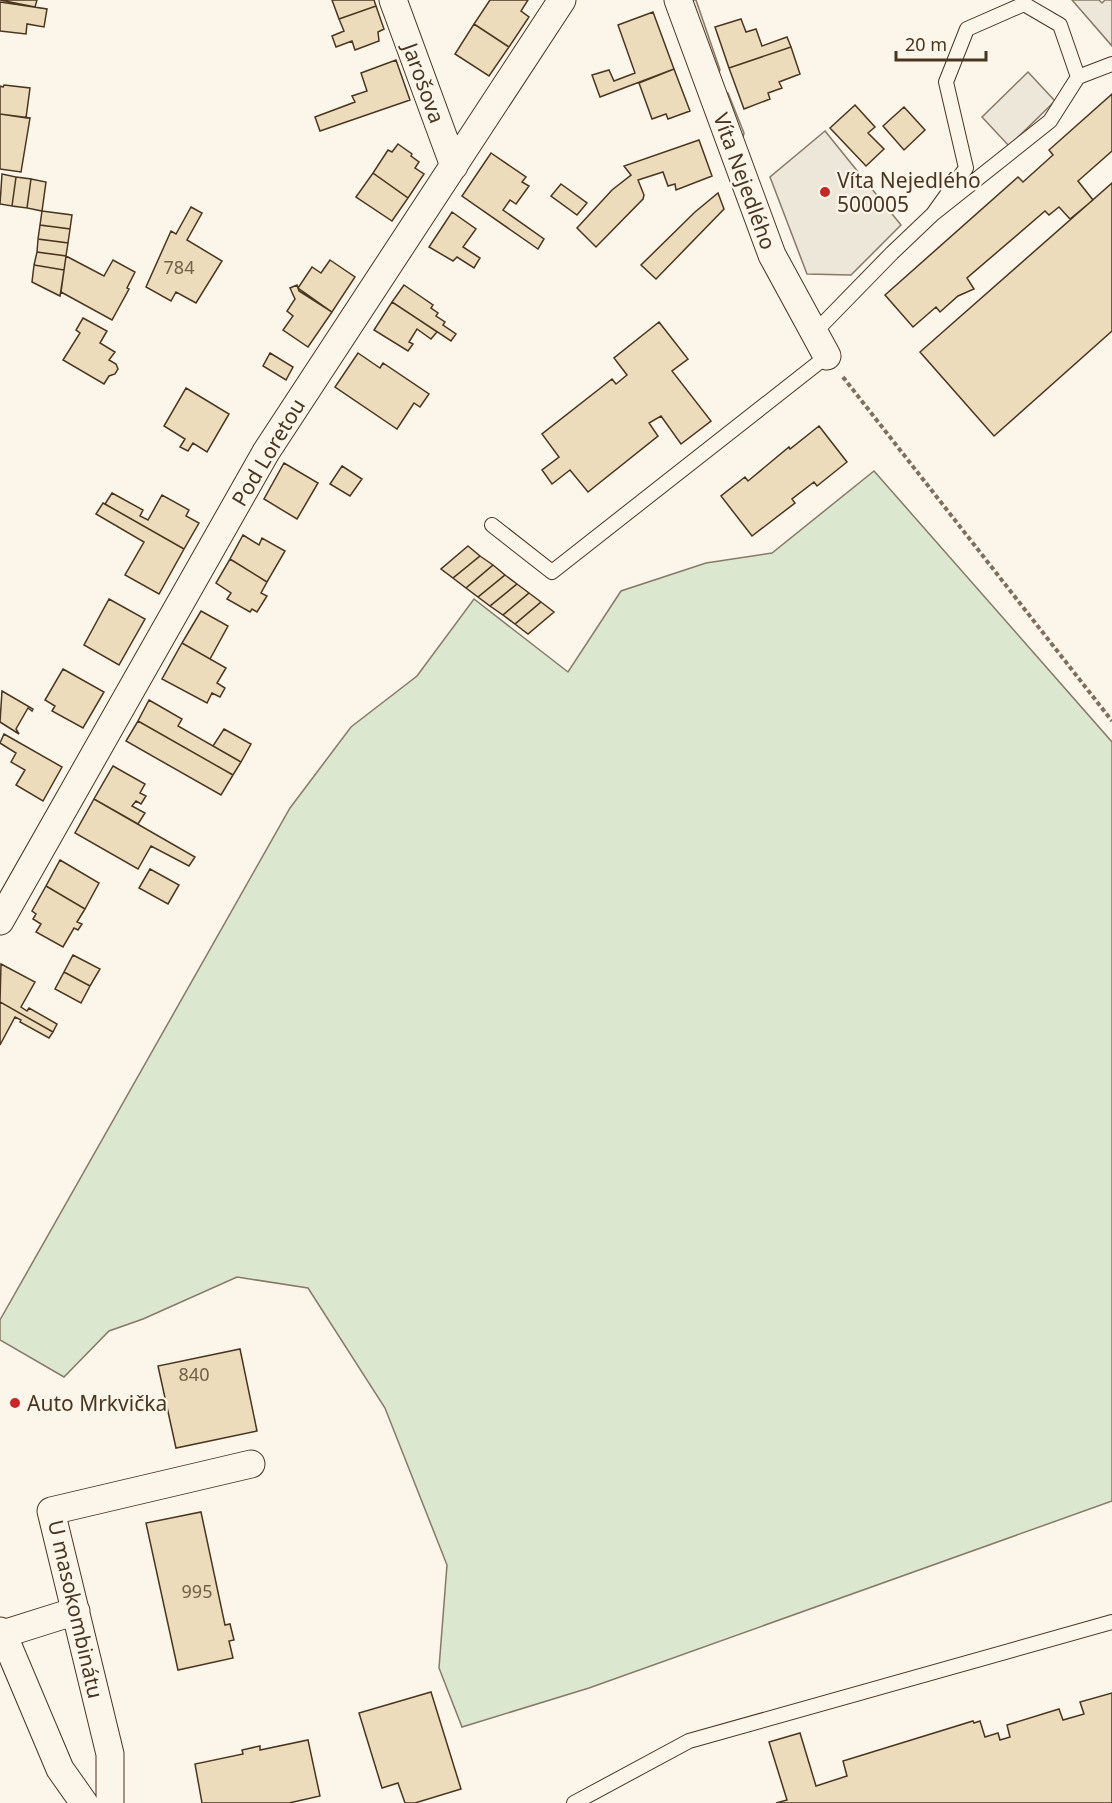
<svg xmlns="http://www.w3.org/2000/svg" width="1112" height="1803" font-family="'Noto Sans',sans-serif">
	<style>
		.green { fill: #dce7d0; stroke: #887966; stroke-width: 1.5 }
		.parking { fill: #ede7d9; stroke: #887966; stroke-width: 1.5 }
		.building { fill: #ecdcbc; stroke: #4a3520; stroke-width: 1.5 }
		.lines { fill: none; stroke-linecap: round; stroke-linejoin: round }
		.service-casing { stroke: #4a3520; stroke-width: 16 }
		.minor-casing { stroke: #4a3520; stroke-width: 29 }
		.path { stroke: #7f6f5c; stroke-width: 4; stroke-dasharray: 4.5 3; stroke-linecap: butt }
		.service { stroke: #fbf6e9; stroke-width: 14 }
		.minor { stroke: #fbf6e9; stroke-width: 27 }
		.poi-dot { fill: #c62828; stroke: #fbf6e9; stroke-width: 2 }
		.labels { text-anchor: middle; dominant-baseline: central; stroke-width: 4.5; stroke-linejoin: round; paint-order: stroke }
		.number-label { font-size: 18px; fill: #725f47 }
		.street-label { font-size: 21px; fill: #4a3520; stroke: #fbf6e9 }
		.poi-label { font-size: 21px; fill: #4a3520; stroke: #fbf6e9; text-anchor: start }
	</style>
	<rect width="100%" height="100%" fill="#fbf6e9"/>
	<path class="green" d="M874,471l238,271v759l-523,187 -127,39 -23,-59 8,-103 -62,-157 -77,-120 -71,-11 -94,42 -34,12 -45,46 -64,-37v-20l290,-512 61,-81 66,-51 57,-77 94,73 53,-81 85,-28 66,-10z"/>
	<path class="parking" d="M687,0h9l24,70 -3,6 5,14 6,3 16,40 -2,8z
		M1072,0h27l3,3 3,-3h7v46z
		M1028,72l27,29 -46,45 -27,-29z
		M825,131l76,94 -50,50 -44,-1 -37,-97z"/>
	<path class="building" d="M0,0h37l-2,7z
		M332,0h42l2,6 -37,13z
		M490,0h38l-7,11 8,6 -20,30 -35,-23z
		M0,2l47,7 -3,18 -17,-3 -1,10 -26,-3z
		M376,6l8,23 -6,3 1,9 -24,9 -3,-9 -16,6 -4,-11 12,-5 -5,-12z
		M653,12l21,57 -74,28 -8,-22 17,-5 5,11 21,-8 -17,-48z
		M741,19l5,13 10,-3 6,17 25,-9 4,10 -62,21 -14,-41z
		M474,24l35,23 -20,29 -34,-22z
		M791,47l9,27 -21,8 3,6 -14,5 2,6 -26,10 -15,-41z
		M396,60l14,40 -90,31 -5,-14 40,-15 -3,-6 15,-5 -6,-18z
		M674,69l16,42 -22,8 -2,-5 -14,5 -13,-36z
		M4,85l26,3 -4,30 -26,-4v-28l3,1z
		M1112,94v57l-34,30 15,19 -23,19 -11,-12 -10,8 -4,-4 -78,67 7,11 -16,7 -18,16 -4,-5 -23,20 -28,-32 133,-118 5,5 30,-27 -4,-5z
		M855,105l20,22 -7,6 16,16 -18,17 -36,-38z
		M904,107l21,23 -21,20 -21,-24z
		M0,114l30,4 -9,54 -21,-3z
		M699,140l13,36 -36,14 -1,-6 -7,2 -5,-14 -25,8 6,15 -1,4 -47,48 -19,-19 35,-38 19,-15 -7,-9z
		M398,144l14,10 -1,2 8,6 -4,6 9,6 -16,24 -35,-25 15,-23 4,2z
		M491,153l35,24 -4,5 7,4 -13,18 -6,-4 -7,10 41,29 -6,10 -76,-53z
		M373,173l35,25 -16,23 -36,-24z
		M2,174l14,3 -4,29 -12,-2z
		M16,177l15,2 -4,29 -15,-2z
		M31,179l15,3 -4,29 -15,-3z
		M1112,183v148l-118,105 -74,-84z
		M561,184l26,19 -10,12 -26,-19z
		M718,193l6,16 -68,70 -15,-14 54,-53z
		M191,207l11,6 -15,27 35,21 -26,42 -20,-11 -5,9 -25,-14 25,-56 5,3z
		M42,211l30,4 -2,14 -30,-4z
		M452,212l24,17 -13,18 17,11 -6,10 -17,-11 -4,4 -24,-14z
		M40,225l30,4 -2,14 -30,-4z
		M38,239l30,4 -2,13 -29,-4z
		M37,252l29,4 -2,14 -30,-5z
		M66,256l38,20 9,-16 22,12 -8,16 2,1 -17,31 -51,-28z
		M330,260l25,17 -23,35 -34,-24 14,-21 9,6z
		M34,265l30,5 -4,26 -28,-14z
		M297,285l2,6 33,21 -24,35 -25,-17 10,-14 -6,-5 8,-12 -5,-11z
		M404,285l29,20 -2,3 7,5 -2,3 9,6 -2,3 13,9 -5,7 -59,-39z
		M392,302l45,30 -6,7 -14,-10 -8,13 4,2 -5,7 -34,-21z
		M83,318l24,13 -7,12 15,9 -6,8 7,4 2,5 -3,5 -6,2 -5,8 -41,-24 17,-27 -4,-3z
		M659,322l29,37 -16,12 39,50 -30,23 -20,-28 -12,7 9,13 -70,56 -18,-22 -18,14 -10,-14 17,-13 -17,-23 70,-55 4,5 11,-9 -13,-17z
		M270,353l23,14 -7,13 -23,-14z
		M358,353l22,15 3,-5 46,31 -9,13 -6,-4 -17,26 -62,-42z
		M186,388l43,26 -22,38 -14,-9 -5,8 -8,-4 5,-8 -21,-13z
		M819,426l28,36 -30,24 -3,-4 -22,17 3,4 -43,33 -31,-40 24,-19 3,4 41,-34 1,2z
		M284,463l34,20 -21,36 -33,-20z
		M342,466l20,13 -12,17 -20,-12z
		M112,493l31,17 -3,6 8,4 14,-25 27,15 -3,6 13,7 -15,26 -79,-45z
		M103,503l81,46 -25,45 -34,-19 19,-33 -48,-28z
		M243,535l16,10 3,-7 23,13 -18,31 -37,-23z
		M468,546l12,10 -27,22 -12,-9z
		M480,556l13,9 -27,23 -13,-10z
		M230,559l37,23 -6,11 6,3 -10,16 -5,-3 -2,3 -23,-13 4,-6 -15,-10z
		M493,565l12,10 -27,22 -12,-9z
		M505,575l12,9 -27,22 -12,-9z
		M517,584l12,9 -26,22 -13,-9z
		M529,593l12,9 -26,22 -12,-9z
		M109,599l36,20 -26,46 -35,-20z
		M541,602l13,10 -26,22 -13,-10z
		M201,611l27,15 -18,33 -28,-16z
		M182,643l44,25 -9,15 8,5 -5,9 -8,-4 -5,10 -45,-24z
		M63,669l41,23 -21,36 -31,-17 3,-5 -10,-6z
		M2,691l31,18 -1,2 -4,-3 -12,21 3,5 -19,-12z
		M149,700l33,19 -4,7 63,36 -8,13 -95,-54z
		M138,721l95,54 -12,20 -95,-54z
		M224,729l27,15 -10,18 -28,-16z
		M4,734l58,33 -19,34 -27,-16 9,-15 -14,-8 5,-9 -16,-10z
		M113,766l32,18 -5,9 6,3 -5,8 -5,-3 -4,5 13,7 -7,11 -44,-25z
		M94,799l101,58 -6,9 -38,-20 -13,23 -63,-36z
		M60,860l39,23 -14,26 -39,-23z
		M150,869l29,16 -11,19 -29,-16z
		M46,886l39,23 -8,13 5,2 -4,6 -4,-2 -11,19 -27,-15 5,-8 -8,-5 3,-5 -4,-3z
		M73,955l27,14 -10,17 -26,-14z
		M1,964l34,18 -14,25 6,4 2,-3 28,16 -4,8 -53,-30z
		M64,972l26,14 -9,17 -26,-14z
		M0,1002l53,30 -4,6 -29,-16 1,-2 -6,-3 -15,28z
		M240,1349l17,82 -81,17 -18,-82z
		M201,1512l24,113 5,-1 4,16 -5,1 4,17 -55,12 -32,-147z
		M431,1692l30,97 -46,14h-10l-7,-20 -16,5 -23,-75z
		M1112,1693v110h-336l11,-3 -18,-58 31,-9 16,53 31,-10 -4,-15 130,-40 1,2 6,-2 5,16 13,-4 2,7 10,-3 -3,-12 52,-16 4,11 21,-6 -4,-12z
		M308,1740l12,56 -31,7h-87l-7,-39 48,-10 -1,-4 18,-4v4z"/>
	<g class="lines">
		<g class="service-casing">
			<path id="service" d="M1078,77l34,-13
				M814,333l78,-80 41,-39 33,-46 -20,-86 21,-53 57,-25 36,21 18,52 -28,44 -117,93
				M492,525l60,47 275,-216
				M574,1803l115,-62 423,-119"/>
		</g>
		<g class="minor-casing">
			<path id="minor" d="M393,0l61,166
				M678,0l94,255 55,101
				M0,921l266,-469 296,-452
				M0,1631l3,3 57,135 24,34
				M3,1634l73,-23
				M110,1803v-49l-59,-243 200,-47"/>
		</g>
		<path class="path" d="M843,377l269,344"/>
		<use href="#service" class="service"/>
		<use href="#minor" class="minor"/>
	</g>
	<g class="poi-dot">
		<circle cx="825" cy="192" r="6"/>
		<circle cx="15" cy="1403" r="6"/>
	</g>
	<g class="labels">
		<g class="number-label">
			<text x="179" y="267">784</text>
			<text x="194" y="1374">840</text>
			<text x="197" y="1591">995</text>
		</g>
		<g class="street-label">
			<text transform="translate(424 83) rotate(70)">Jarošova</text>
			<text transform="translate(745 181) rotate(70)">Víta Nejedlého</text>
			<text transform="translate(268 452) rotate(-59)">Pod Loretou</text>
			<text transform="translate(76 1609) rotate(77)">U masokombinátu</text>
		</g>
		<g class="poi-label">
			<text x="837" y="180">Víta Nejedlého<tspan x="837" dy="24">500005</tspan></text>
			<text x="27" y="1403">Auto Mrkvička</text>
		</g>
	</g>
	<path d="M896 51v9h90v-9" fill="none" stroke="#4a3520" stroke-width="3"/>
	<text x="905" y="51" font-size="18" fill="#4a3520" stroke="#fbf6e9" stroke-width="4.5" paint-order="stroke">20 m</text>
</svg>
